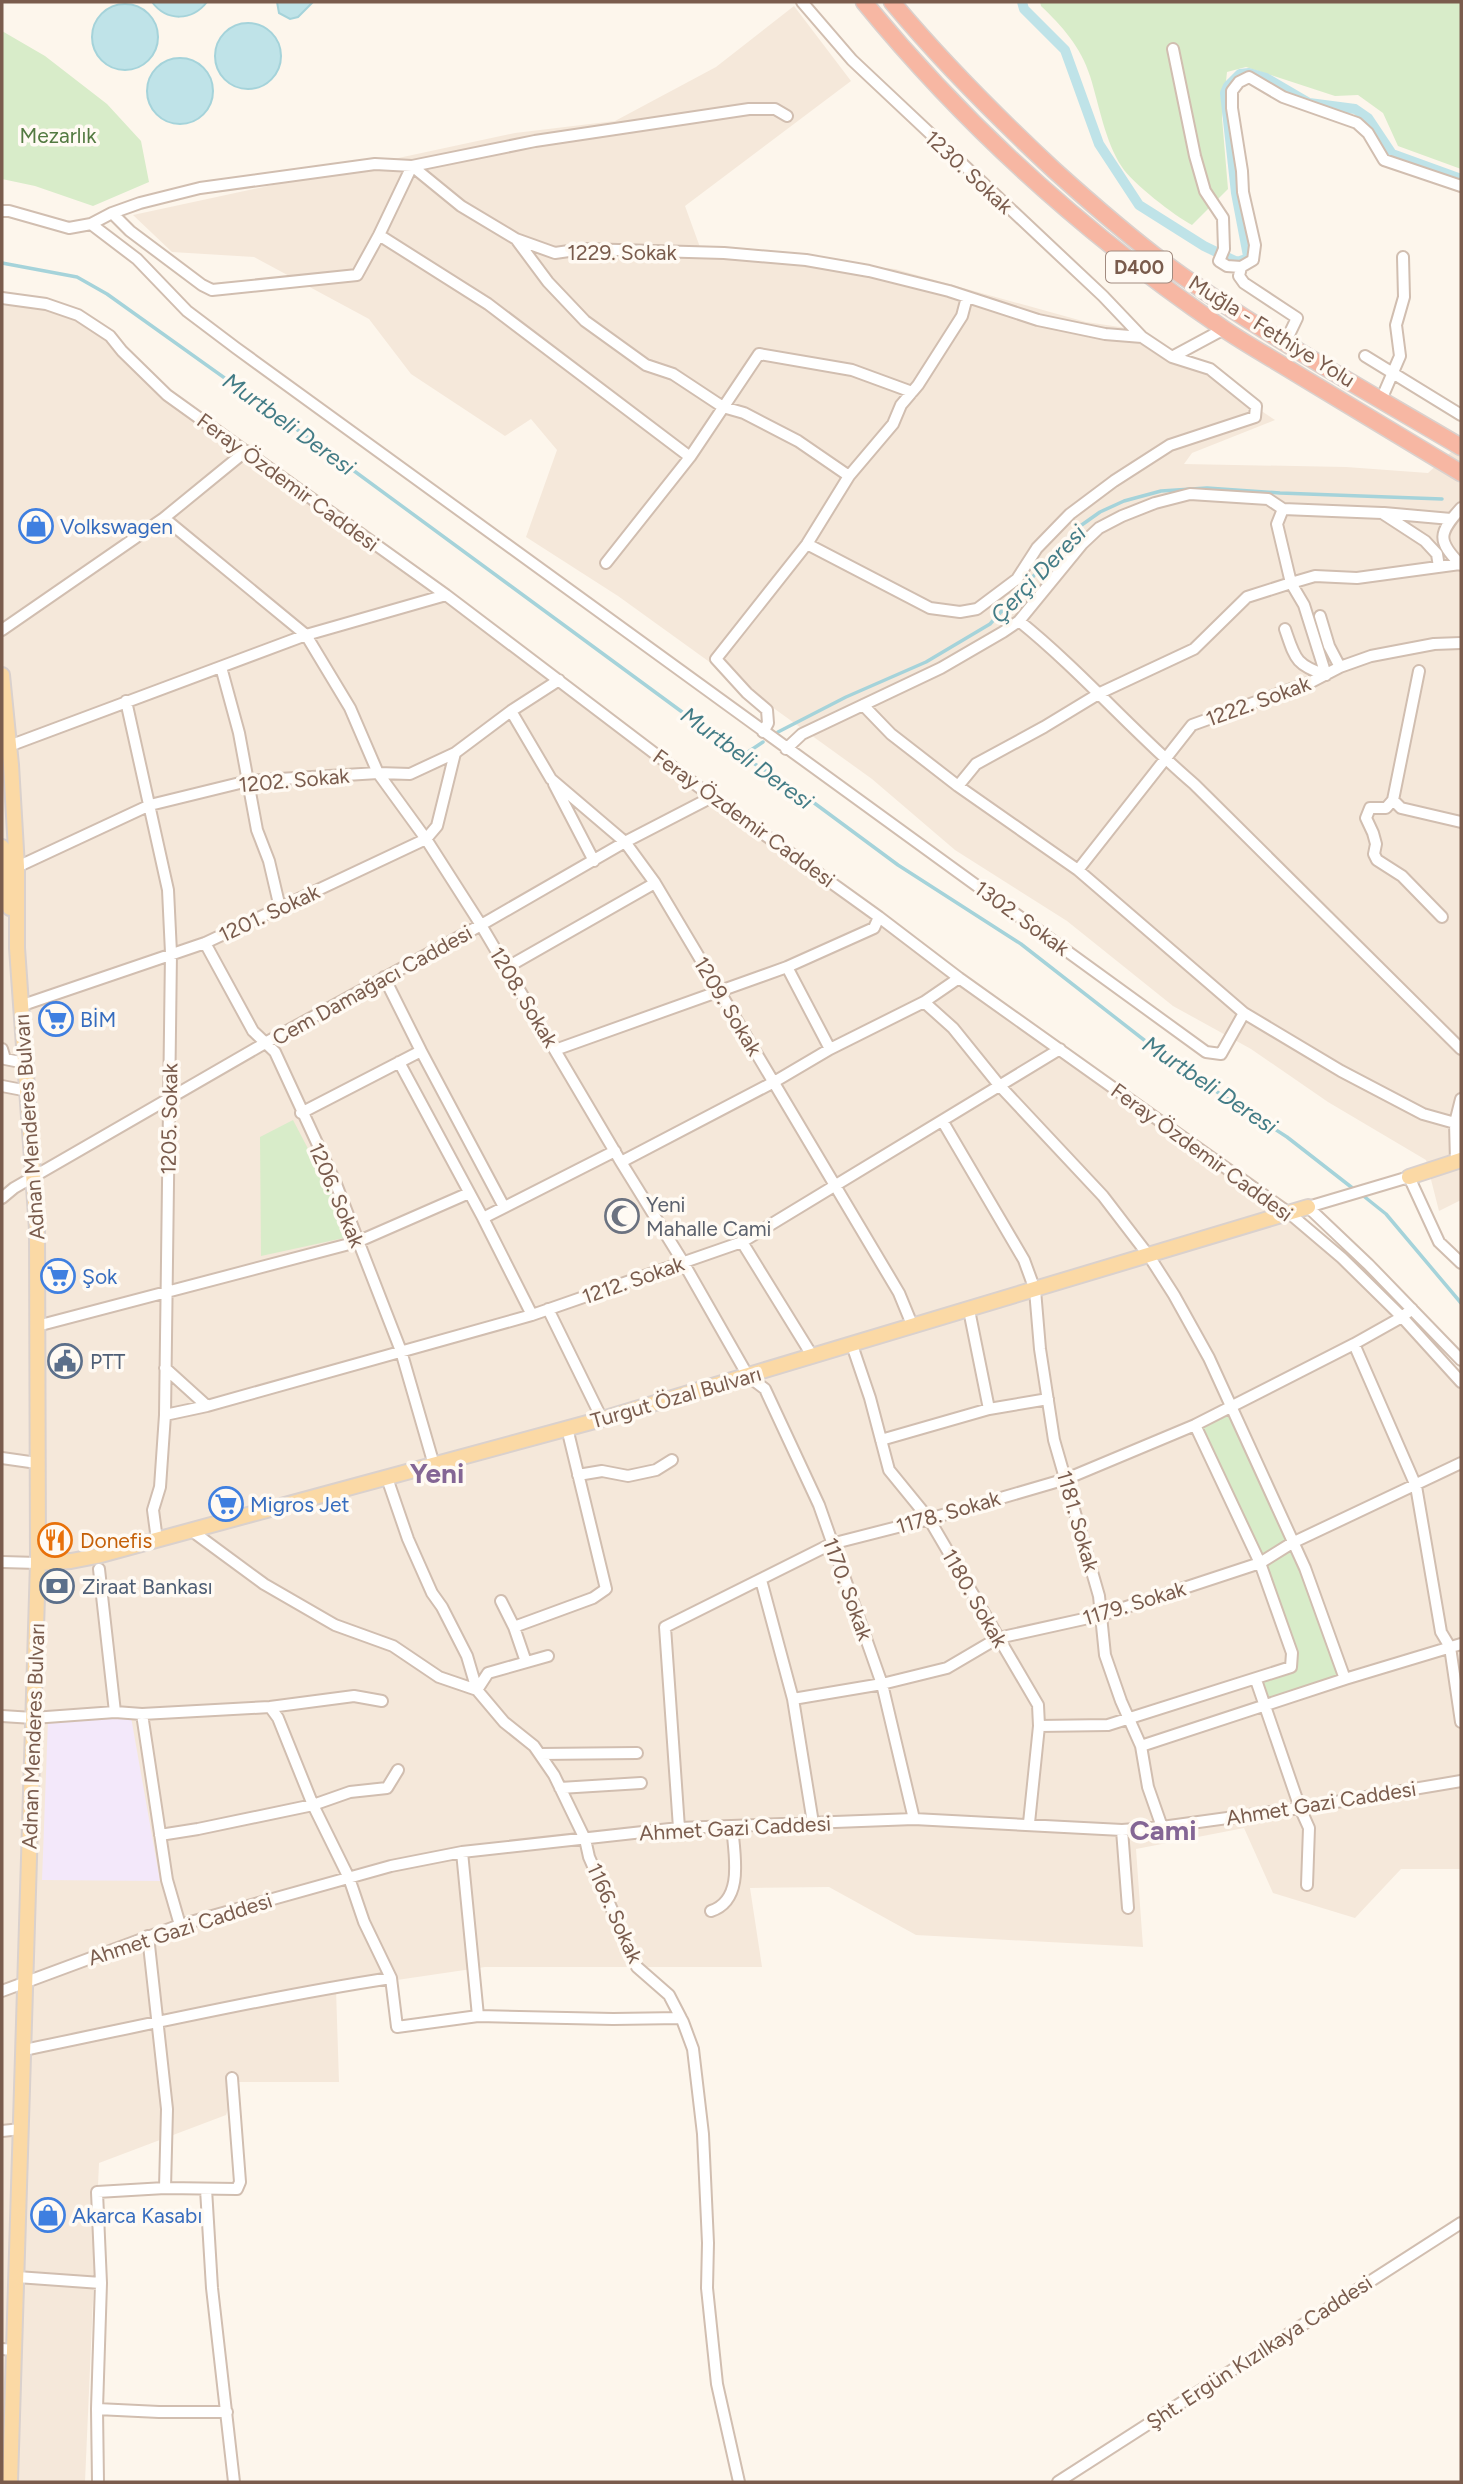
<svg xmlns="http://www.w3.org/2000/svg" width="1463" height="2484" font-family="Figtree,sans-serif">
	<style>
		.residential { fill: #f5e8da }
		.education { fill: #f3e8fa }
		.green { fill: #d8ecc9 }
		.water { fill: #bfe3e8; stroke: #a5d3da; stroke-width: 2 }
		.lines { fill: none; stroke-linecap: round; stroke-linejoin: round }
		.stream { stroke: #a5d3da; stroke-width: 3.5 }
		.canal { stroke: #bfe3e8; stroke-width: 10 }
		.minor-casing { stroke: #d1beb0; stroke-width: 14 }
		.major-casing { stroke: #dad1cd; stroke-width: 18 }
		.highway-casing { stroke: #dad1cd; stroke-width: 19 }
		.minor { stroke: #fff; stroke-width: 10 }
		.major { stroke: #fbd9a5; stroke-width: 14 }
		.highway { stroke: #f7b7a3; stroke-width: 16 }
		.labels { text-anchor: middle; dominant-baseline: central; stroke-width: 7; stroke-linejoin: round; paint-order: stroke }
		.shield { fill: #fffaf3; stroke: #a28b7f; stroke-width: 2 }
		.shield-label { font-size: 19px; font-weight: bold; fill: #7a5c4d }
		.park-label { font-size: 21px; fill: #537a41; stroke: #fffaf3 }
		.street-label { font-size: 21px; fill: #7a5c4d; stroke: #fffaf3 }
		.shop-label { font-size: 21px; fill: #366cbe; stroke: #fffaf3; text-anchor: start }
		.worship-label { font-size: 21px; fill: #5b616d; stroke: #fffaf3; text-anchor: start }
		.service-label { font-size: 21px; fill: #4e5e75; stroke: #fffaf3; text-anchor: start }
		.food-label { font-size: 21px; fill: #c56008; stroke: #fffaf3; text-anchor: start }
		.water-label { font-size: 23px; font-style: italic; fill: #437c86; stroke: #fffaf3 }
		.district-label { font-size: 28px; font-weight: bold; fill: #846695; stroke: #fffaf3 }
	</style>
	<rect width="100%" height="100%" fill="#fdf6ec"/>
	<path class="residential" d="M794,6l57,75 -166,125 16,44 194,19 191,53 54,8 135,90 -83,33 -8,11 162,3 82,6 33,-30v757l-22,11 -13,-51 -98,-58 -77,-53 -78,-43 -106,-85 -112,-71 -83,-71 -254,-183 -92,-59 31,-87 -26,-31 -26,17 -94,-62 -42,-55 -115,-62 -82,-5 -39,-37 382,-82 100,-12 101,-54z
		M10,305l68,10 32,21 57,59 1122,818 172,169v487h-60l-46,49 -82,-25 -29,-65 -108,21 7,98 -227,-12 -87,-48 -79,1 12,79h-277l-149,22 3,93h-102l-11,33 -127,48 -14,319h-83v-2176z"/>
	<path class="education" d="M131,1717l29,164 -118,-1 6,-160z"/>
	<path class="green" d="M1040,2h421v167l-63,-23 -15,-33 -25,-18 -23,1 -89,-29 -19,5 -5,46 6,71 -36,36c-17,-9 -60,-42 -70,-58 -17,-25 -23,-63 -32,-91 -9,-29 -28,-50 -49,-70z
		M2,31l43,25 62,48 34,37 8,41 -56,24 -58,-20 -33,-7z
		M293,1120l44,84 7,34 -83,18 -1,-119z
		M1232,1408l60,135 53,136 -81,28 -8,-27 35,-13 -31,-104 -65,-138z"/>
	<path class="water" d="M152,2h55c-15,19 -40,20 -55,0z
		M277,2h36l-15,15 -8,2 -11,-6z
		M92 37a33 33 0 1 1 66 0a33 33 0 1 1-66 0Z
		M215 56a33 33 0 1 1 66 0a33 33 0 1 1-66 0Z
		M147 91a33 33 0 1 1 66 0a33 33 0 1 1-66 0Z"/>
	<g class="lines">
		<path class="stream" d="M2,263l75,14 30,17 220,157 415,305 56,35 100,74 123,79 159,124 107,69 68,53
			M778,732l68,-35 80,-35 64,-38 86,-95 24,-17 24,-11 37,-10 46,-3 73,5 162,6
			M742,756l21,-14
			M1361,1194l25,20 75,89"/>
		<path class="canal" d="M1022,2l2,7 41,41 34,94 40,61 65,41 33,16 9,-3 2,-3 -12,-63 -11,-100 3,-7 12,-12 9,-1 17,5 43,25 46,6 13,9 24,36 69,25"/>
		<g class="minor-casing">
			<path id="minor" d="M802,2l50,58 251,236 39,41 30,20 38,12 46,37 -1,11 -85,28 -56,36 -44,33 -33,34 -20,31 -40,30 -17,3 -30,-4 -123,-64
				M1173,49l22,107 10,35 18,27 1,31 -5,12 8,5 14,1 12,-7 2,-15 -12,-53 -1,-21 -10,-63v-17l7,-9 10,-5 34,20 74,26 11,10 16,27 77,26
				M2,211h7l60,17 22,-4 21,-11 28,-10 60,-15 175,-24 37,2 49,40 55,33 39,14 28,-4 141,4 82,7 63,11 80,20 89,29 67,14 37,3
				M112,213l18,18 72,54 10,5 145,-15 22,-40 33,-69 123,-25 214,-32h26l12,7
				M91,224l46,35 50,52 49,37 970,704 15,2 23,-41
				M379,235l109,69 202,153
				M516,239l32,43 37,39 61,44 27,9 50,33 21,6 54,28 51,35
				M1241,267l-2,9 5,7 53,35 -11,23
				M2,298l44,6 32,11 32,21 12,15 45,44 279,200 266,202 167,120 80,61 330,235 53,45 60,59 59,65
				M1365,356l96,59
				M1172,357l52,-28
				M1381,400l19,-44 -4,-31 8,-28 -1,-40
				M1461,508c-22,25 -25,32 0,57
				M1384,513l67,6
				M164,518l142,117 44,73 28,65 48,66 55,86 140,237 62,100 65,114 17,13 54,116 63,179 32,135
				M606,563l84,-106 69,-103 93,16 60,22
				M1320,616l9,30 11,21
				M1019,621c62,50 114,111 175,163l267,265
				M1285,629c10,29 10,36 41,46
				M2,630l162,-112 82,-67
				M221,667l18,66 18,97 12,31 11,47
				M1419,671l-26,129 8,8 60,14
				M1326,675l-22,-70 -13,-22 24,-7 42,2 103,-14
				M126,701l42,189 3,63 -6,462 -5,72 -7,23 4,30
				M863,705l28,29 67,52 120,84 166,143 97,58 82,43 32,9
				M511,711l40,68 74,63 30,41 244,410 14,34
				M763,732l5,-9 -1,-13 -20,-17 -31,-34 91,-115 42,-68 44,-52 8,-19 17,-20 44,-69 5,-19
				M9,746l297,-111 140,-40
				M786,749l16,-15 139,-66 62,-36 16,-11 63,-77 17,-16 23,-12 33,-13 35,-9 78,5 15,10 99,4 43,28 12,13 2,13
				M554,784l40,77
				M958,786l18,-22 68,-37 56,-34 94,-44 53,-52 44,-14 -14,-59 6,-15
				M1393,800l-7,8h-16l-4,10 7,15 3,11 -2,10 3,6 25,16 40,41
				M17,867l133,-62 98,-24 130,-8 32,1 45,-21 56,-42 48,-31
				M1078,870l114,-145 119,-43 29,-15 31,-11 63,-12 27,-1
				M205,943l48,88 22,21 61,132 65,167 33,114
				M787,967l43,82
				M506,968l149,-85
				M384,977l37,74 83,156
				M924,1002l29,26 46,57 104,111 46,60 25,39 35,63 96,210 40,111
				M20,1006l185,-63 221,-104 11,-13 18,-73
				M2,1049l3,10 20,4
				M555,1050l232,-83 87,-39 5,-11
				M399,1062l84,156 49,97
				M2,1086l26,5
				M301,1113l120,-62
				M943,1122l81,138 11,30 5,59 14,91 45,156 6,59 16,46 20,45 7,41 14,40
				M621,1162l153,-80 56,-33 94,-47 35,-24
				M1456,1162l-1,-39 6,-24
				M2,1198l12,-10 253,-146 214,-117 144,-83 87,-45
				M483,1218l132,-67
				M742,1242l71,115
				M1461,1263l-22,-21 -30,-65 -101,30 60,57 93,96
				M548,1309l54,110
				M969,1310l20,99
				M37,1326l320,-84 112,-49
				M1354,1344l62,142 25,146 9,15 11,75
				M852,1345l18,53 19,72 40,49 109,186 1,21 -10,97
				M165,1368l42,38
				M165,1415l42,-9 325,-91 210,-73 318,-193
				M881,1440l108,-31 59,-10
				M2,1458l35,5
				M578,1475l24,-4 26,5 28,-6 16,-10
				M387,1478l21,61 24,54 10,14 25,49 10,34
				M192,1531l72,53 71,41 58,21 46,31 38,13 27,32 30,24 20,29 31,64 4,18 48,110 32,28 14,27 10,27 10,85 5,109 -1,45 10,96 22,98
				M2,1562l36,1
				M99,1569l16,143
				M761,1580l32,119 20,124
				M501,1601l13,26 12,35
				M514,1627l79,-29 13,-9 -39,-161
				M1256,1680l44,128 9,20 -2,57
				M477,1690l11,-17 60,-17
				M793,1699l89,-15 65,-16 51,-30 104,-23 158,-52 32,-20 169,-80
				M270,1707l8,11 35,87 36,73 15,44 27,56 6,49 81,-11 135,3 68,-1
				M142,1714l25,166 13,45
				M2,1716l31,2 82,-6 27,2 128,-7 84,-11 28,5
				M1039,1726l69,-1 183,-58 1,-14 -32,-90 -65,-138
				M1141,1746l204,-67 116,-35
				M540,1754l97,-1
				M560,1788l81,-5
				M679,1828l-14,-201 166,-83 98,-25 137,-40 129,-54 159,-81 48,-27 10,-8
				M1122,1830l6,78
				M160,1835l38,-6 115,-24 37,-13 37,-4 11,-18
				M462,1852l16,164
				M711,1911c34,-11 23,-58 21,-85
				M148,1936l19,173 -2,79
				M2,1991l178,-66 211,-59 71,-14 217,-24 235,-9 208,11 40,-3 138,-19 161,-27
				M24,2050c122,-25 244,-53 367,-72
				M2,2131l19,-2
				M206,2189l6,99 22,194
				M17,2277l84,6
				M2,2349l11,1
				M97,2409l62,3h68
				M98,2482l-1,-73 4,-126 -4,-91 68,-4 72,1 3,-7 -8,-104
				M1058,2482l403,-259"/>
		</g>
		<g class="major-casing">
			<path id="major" d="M2,675l9,90 6,102v81l20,281 1,334 -28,919
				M2,847l8,61
				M1409,1177l52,-17
				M38,1563l33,-2 26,-5 505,-137 706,-212"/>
		</g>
		<g class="highway-casing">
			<path id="highway" d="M864,2c102,125 224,234 357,325 26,18 54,33 81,50 53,32 106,64 159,96
				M892,2c50,60 105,115 162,168 41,37 82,73 127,105 88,62 187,117 280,172"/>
		</g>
		<use href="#minor" class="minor"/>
		<use href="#major" class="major"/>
		<use href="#highway" class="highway"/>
	</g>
	<defs>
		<g id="shop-ring" transform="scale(1.75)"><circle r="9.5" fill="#fffaf3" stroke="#3f7fe0" stroke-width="1.5"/><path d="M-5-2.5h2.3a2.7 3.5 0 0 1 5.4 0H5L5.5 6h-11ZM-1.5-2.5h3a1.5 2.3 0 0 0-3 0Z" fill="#3f7fe0"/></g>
		<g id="supermarket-ring" transform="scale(1.75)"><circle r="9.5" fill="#fffaf3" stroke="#3f7fe0" stroke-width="1.5"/><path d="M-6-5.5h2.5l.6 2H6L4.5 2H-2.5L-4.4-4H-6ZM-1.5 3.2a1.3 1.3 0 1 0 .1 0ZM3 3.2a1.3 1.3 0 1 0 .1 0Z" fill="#3f7fe0"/></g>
		<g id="mosque-ring" transform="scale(1.75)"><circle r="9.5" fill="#fffaf3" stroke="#6b7280" stroke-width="1.5"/><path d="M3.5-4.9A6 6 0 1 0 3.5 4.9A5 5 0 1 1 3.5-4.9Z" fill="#6b7280"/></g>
		<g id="civic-ring" transform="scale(1.75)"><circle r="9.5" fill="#fffaf3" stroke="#5c6f8a" stroke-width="1.5"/><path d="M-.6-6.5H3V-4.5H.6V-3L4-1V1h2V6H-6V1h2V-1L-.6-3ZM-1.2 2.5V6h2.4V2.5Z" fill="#5c6f8a"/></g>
		<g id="restaurant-ring" transform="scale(1.75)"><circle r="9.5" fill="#fffaf3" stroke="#e8710a" stroke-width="1.5"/><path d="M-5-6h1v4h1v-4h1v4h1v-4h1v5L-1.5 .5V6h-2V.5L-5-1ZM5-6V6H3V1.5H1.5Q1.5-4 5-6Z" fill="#e8710a"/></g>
		<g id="bank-ring" transform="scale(1.75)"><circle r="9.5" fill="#fffaf3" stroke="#5c6f8a" stroke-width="1.5"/><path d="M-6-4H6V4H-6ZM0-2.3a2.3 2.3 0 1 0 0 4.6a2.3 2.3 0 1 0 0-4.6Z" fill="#5c6f8a"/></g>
	</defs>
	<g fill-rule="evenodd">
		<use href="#shop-ring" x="36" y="526"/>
		<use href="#supermarket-ring" x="56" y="1019"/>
		<use href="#mosque-ring" x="622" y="1216"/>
		<use href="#supermarket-ring" x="58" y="1276"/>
		<use href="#civic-ring" x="65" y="1361"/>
		<use href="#supermarket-ring" x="226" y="1504"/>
		<use href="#restaurant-ring" x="55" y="1540"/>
		<use href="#bank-ring" x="57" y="1586"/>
		<use href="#shop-ring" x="48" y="2215"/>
	</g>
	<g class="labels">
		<rect class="shield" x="1106" y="251.5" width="66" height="31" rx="5"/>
		<g class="shield-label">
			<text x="1139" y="267">D400</text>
		</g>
		<g class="park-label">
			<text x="58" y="135">Mezarlık</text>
		</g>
		<g class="street-label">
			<text transform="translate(969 172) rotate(43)">1230. Sokak</text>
			<text x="622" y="252">1229. Sokak</text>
			<text transform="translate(1272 331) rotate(32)">Muğla - Fethiye Yolu</text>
			<text transform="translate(288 482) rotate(36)">Feray Özdemir Caddesi</text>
			<text transform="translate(1258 701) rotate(-20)">1222. Sokak</text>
			<text transform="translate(294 780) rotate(-5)">1202. Sokak</text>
			<text transform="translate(744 818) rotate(36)">Feray Özdemir Caddesi</text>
			<text transform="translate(269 913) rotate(-25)">1201. Sokak</text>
			<text transform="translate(1022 918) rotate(36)">1302. Sokak</text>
			<text transform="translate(372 985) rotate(-29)">Cem Damağacı Caddesi</text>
			<text transform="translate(524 997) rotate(59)">1208. Sokak</text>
			<text transform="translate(728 1006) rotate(59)">1209. Sokak</text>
			<text transform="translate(169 1119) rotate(-89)">1205. Sokak</text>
			<text transform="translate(29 1127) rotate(-94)">Adnan Menderes Bulvarı</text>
			<text transform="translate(1202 1152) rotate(36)">Feray Özdemir Caddesi</text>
			<text transform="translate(337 1195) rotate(67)">1206. Sokak</text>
			<text transform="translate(633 1280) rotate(-19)">1212. Sokak</text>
			<text transform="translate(676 1397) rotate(-16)">Turgut Özal Bulvarı</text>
			<text transform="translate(948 1512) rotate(-16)">1178. Sokak</text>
			<text transform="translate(1078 1521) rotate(74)">1181. Sokak</text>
			<text transform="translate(848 1589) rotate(70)">1170. Sokak</text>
			<text transform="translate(975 1598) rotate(60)">1180. Sokak</text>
			<text transform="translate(1134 1603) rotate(-17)">1179. Sokak</text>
			<text transform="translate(33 1736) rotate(-88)">Adnan Menderes Bulvarı</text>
			<text transform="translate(1321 1803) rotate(-9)">Ahmet Gazi Caddesi</text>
			<text transform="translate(735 1828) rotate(-3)">Ahmet Gazi Caddesi</text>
			<text transform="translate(615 1913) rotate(66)">1166. Sokak</text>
			<text transform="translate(180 1929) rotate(-18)">Ahmet Gazi Caddesi</text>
			<text transform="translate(1259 2352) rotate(-33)">Şht. Ergün Kızılkaya Caddesi</text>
		</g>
		<g class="shop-label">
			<text x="60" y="526">Volkswagen</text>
			<text x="80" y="1019">BİM</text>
			<text x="82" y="1276">Şok</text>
			<text x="250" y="1504">Migros Jet</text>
			<text x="72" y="2215">Akarca Kasabı</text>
		</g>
		<g class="worship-label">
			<text x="646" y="1204">Yeni<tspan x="646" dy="24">Mahalle Cami</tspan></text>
		</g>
		<g class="service-label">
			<text x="90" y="1361">PTT</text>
			<text x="82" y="1586">Ziraat Bankası</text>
		</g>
		<g class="food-label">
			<text x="80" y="1540">Donefis</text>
		</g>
		<g class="water-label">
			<text transform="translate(289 424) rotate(36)">Murtbeli Deresi</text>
			<text transform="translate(1038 574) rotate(-46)">Çerçi Deresi</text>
			<text transform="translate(747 758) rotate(36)">Murtbeli Deresi</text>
			<text transform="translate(1210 1085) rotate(34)">Murtbeli Deresi</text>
		</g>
		<g class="district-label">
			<text x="437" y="1473">Yeni</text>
			<text x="1163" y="1830">Cami</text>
		</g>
	</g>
	<rect width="1463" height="2484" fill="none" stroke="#7a5c4d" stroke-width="7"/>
</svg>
